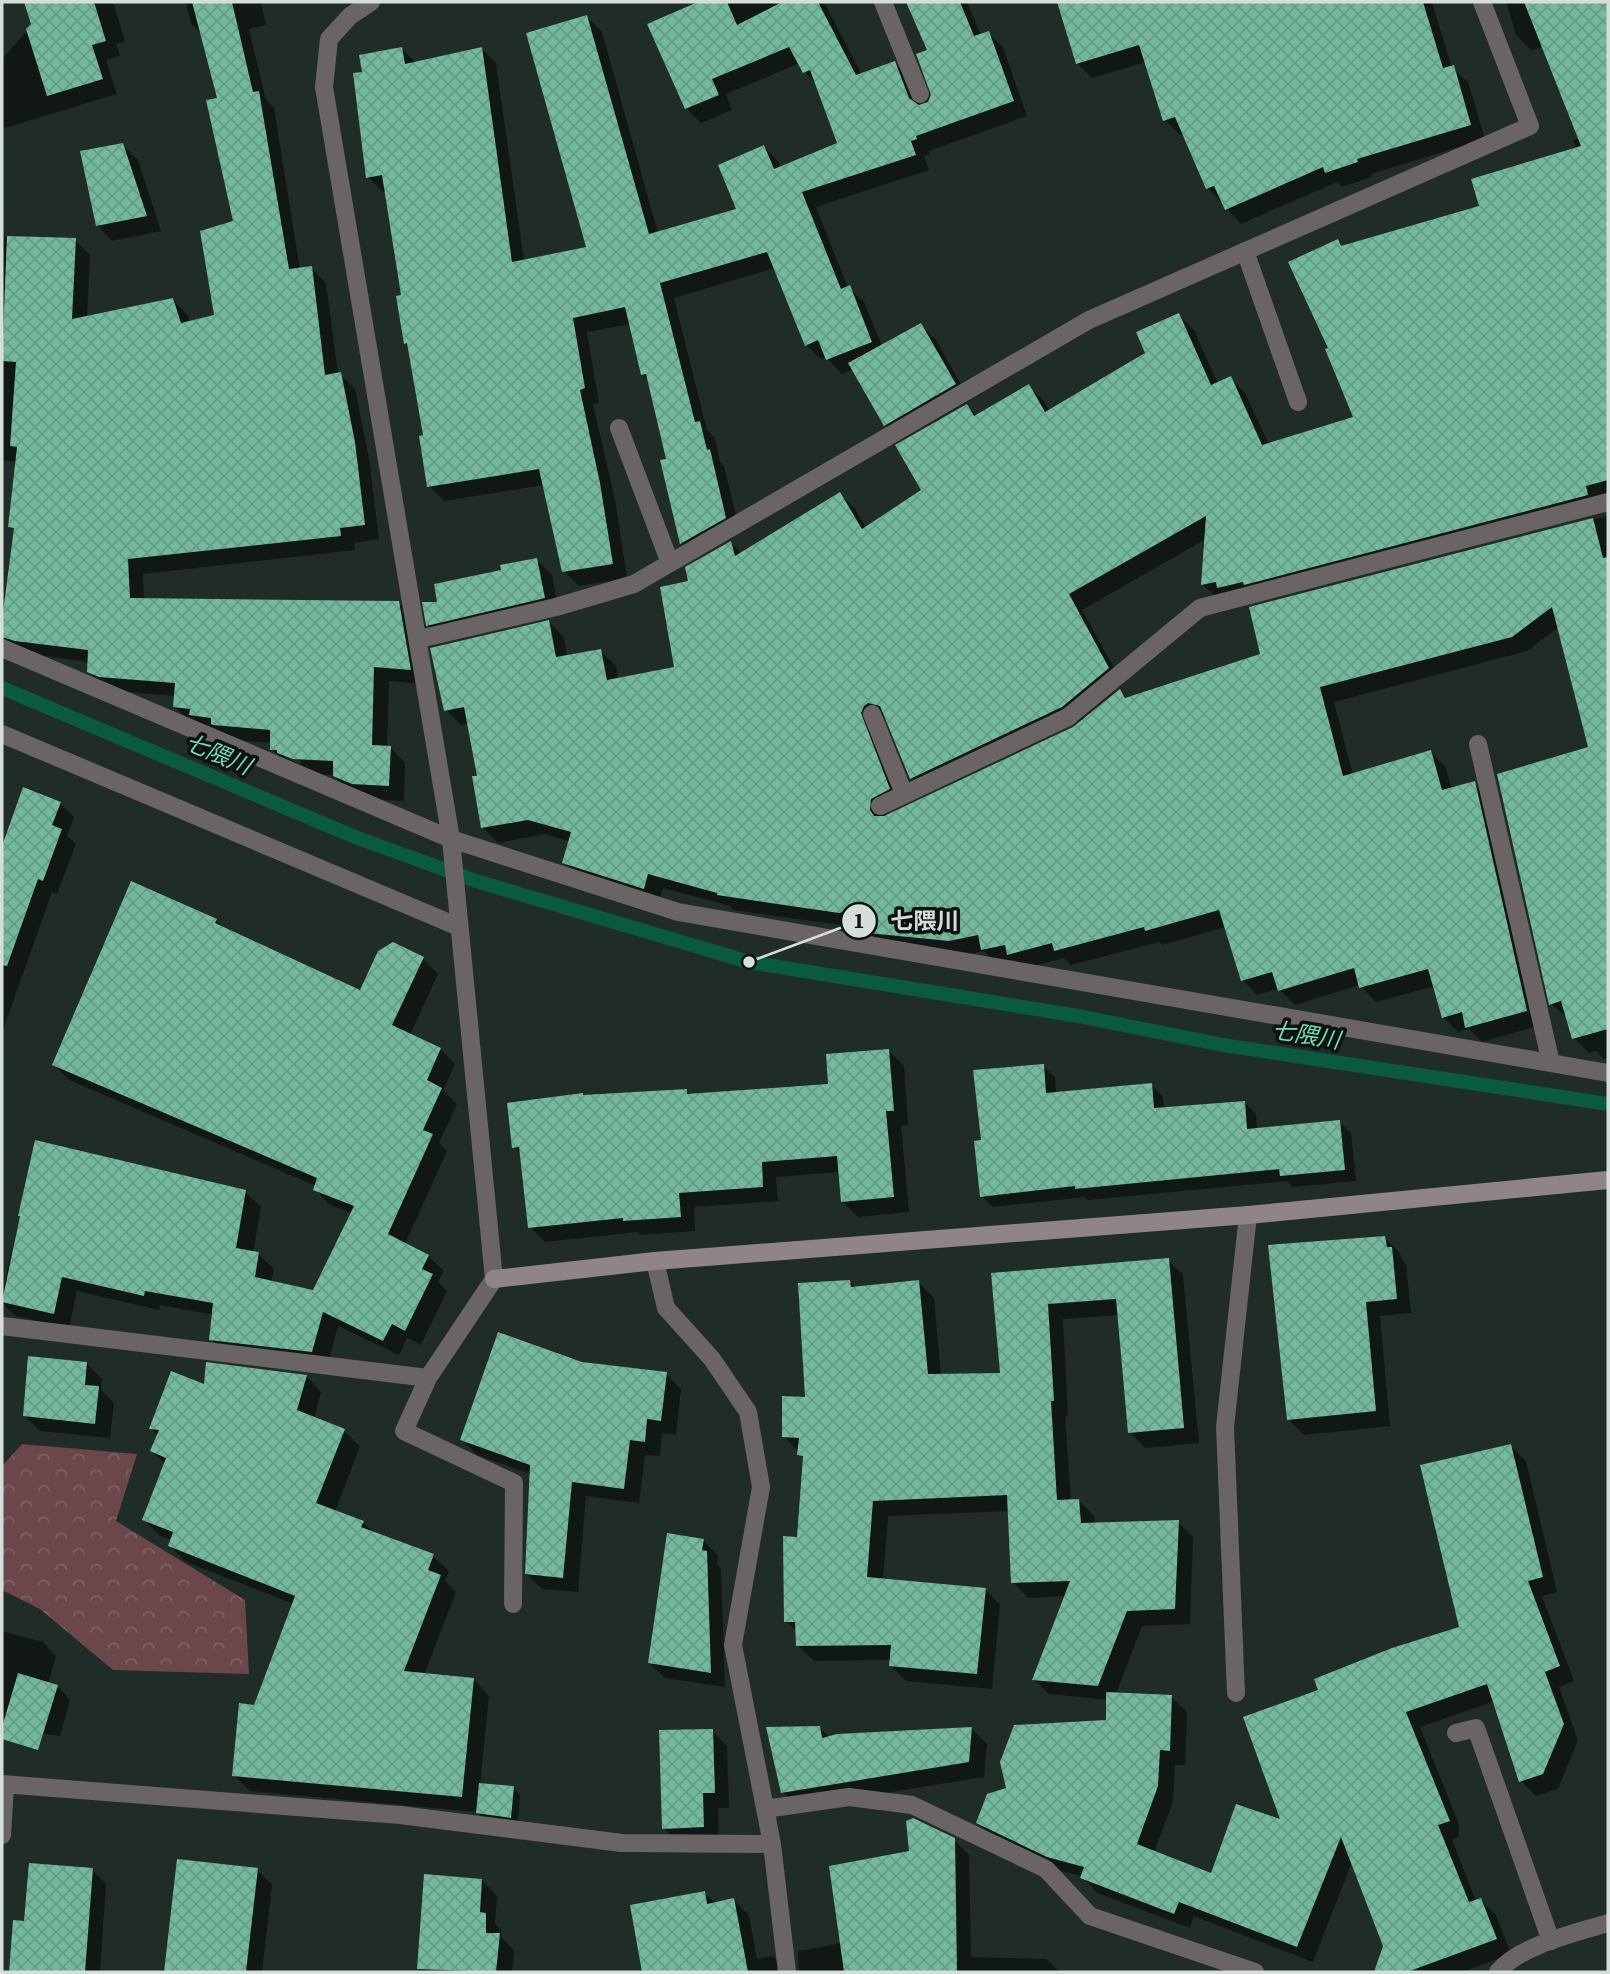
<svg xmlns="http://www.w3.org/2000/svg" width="1610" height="1974" font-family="'Source Serif 4','Noto Sans JP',serif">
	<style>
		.forest { fill: url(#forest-crowns) }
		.shadow { fill: #0007; fill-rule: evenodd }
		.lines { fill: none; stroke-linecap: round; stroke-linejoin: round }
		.stream { stroke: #0a5a41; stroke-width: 14 }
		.building { fill: url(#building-cross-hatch) }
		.street { stroke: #6b6465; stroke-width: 18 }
		.secondary { stroke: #908586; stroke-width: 18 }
		.labels { text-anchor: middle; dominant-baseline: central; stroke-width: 7; stroke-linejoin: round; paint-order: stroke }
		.water-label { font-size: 23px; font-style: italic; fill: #74dab1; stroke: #0e1311 }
		.leader { fill: none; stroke: #d6deda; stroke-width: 2.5 }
		.callout-dot { fill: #d6deda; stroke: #0e1311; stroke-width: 2.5 }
		.mark-label { font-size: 21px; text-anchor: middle; font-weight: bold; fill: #111 }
		.callout-label { font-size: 23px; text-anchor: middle; font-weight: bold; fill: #d6deda; stroke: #0e1311; stroke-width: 7; stroke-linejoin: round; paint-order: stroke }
	</style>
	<defs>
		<pattern id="forest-crowns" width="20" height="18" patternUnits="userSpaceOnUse" patternTransform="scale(1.75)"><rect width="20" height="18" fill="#6b464b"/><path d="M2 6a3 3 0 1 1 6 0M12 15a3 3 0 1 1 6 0" fill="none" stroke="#7f6064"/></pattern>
		<pattern id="building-cross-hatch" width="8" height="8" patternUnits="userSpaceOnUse" patternTransform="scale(1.75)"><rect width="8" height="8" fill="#73b99b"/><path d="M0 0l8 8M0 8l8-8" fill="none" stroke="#669c84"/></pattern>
	</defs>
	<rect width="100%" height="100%" fill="#202c27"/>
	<path class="forest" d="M22,1444l115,10 -21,67 129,79 4,74 -136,-4 -73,-61 -38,-19v-124z"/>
	<path class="shadow" d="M26,2h87l12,39 -9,3 4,12 -14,4 11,34 -115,35v-70l31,-35z
		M186,2h75l5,23 -17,4 17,71 8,8 26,161 11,-1 15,15 12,91h2l15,15 14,69 10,81 -25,4 1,7 -212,24 1,26 255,3 15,15 11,66 -36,-3 -2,66h3l15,16 -1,38 -36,-2 -18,-8 -17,-16 -23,-1 -23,-10 -15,-15v-6l-42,-3 -40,-18 -15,-15 1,-11 -61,-5 -11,-5 -16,-15 1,-9 -73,-10 -14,-15 22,-174 -22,-3v-223l73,3 15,15 -3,63 86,-18 15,15 2,8 26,-6 19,-94 -16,-123 -16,-64 -12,-12zM285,754l17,7 -2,3 -15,-6z
		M703,2h121l38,73 32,-12 15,15 11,29 10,-4 3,-8 -4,-44 -21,-49h59l14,33 7,-2 15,14 24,69 -98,35 1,3 -6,2 5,14 -113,37 32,81 16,14 18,44 39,-21 15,15 34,60 -69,40 -16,-15 -31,-56 -12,5 -16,-17 -5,2 -15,-14 -31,-77 -101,30 33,132 8,8 5,24 4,4 16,67 -44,25 -15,-15 -18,-81 5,-1 -19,-80 -7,-7 -11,-50 -44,8 12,71 -6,1 22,96 12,78 -48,8 -15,-15 -20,-86 -100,16 -15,-15 -4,-49 -15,-89 -5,-5 -2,-47 -17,-105 -3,1 -15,-15 -4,-104 38,-24 14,14 65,-15 15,15 28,198 64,-13 -1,-231 15,15 56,201 80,-23 26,-63 15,15 2,6 58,-24 -22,-59 -12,-13 -5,-9 -74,31 6,16 -31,13 -15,-15 -37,-83z
		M1059,2h373l20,66 16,14 17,57 -114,35 1,3 -30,10 -5,-5 -96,42 -33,-36 -24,-55 -4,2 -15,-15 -19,-58 -54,16 -15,-15z
		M1506,2h102v292l-45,11 45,173v31l-390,90 -15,-14 3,-46 -124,71 41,74 -39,32 2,3 34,-28 8,8 134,-44 -11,-47 356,-92 1,542 -4,1 -8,-8 -7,2 -15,-15 -6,-20 -17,-14 39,-255 -31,-122 -32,24 -193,51 19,73 77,-24 15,15 7,23 22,-6 15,14 52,228 -59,17 -13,-13 -11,3 -15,-15 -8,-31 -59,16 -16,-17 -65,20 -16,-16 -22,6 -14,-15 -17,-53 -64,18 -3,-3 -88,23 -7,-7 -41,11 -8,-9 -18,4 -13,-13 -19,4 -80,-7 -15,-15 -1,-9 -14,3 -122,-17 -3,-4 -67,-18 -5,15 -79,-26 -15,-15 6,-20 -25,-8 -47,9 -15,-15 -4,-51 -10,-54 -8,2 -15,-15 103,-88 15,15 3,20 34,-6 15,15 2,13 58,-11 14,-85 41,-40 11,11 98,-60 15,15 11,19 58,-38 43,-84 10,10 52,-29 15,14 6,11 97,-58 32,-39 15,15 24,54 12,-6 15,15 24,51 87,-26 -26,-69 7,-108 6,6 138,-40 95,-58 -3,-9 6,-2 -36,-91 -12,3 -15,-15zM888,718l24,60 15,15 158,-75 -11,11 -190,90 2,-5 17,-10 -25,-83z
		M123,145l15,15 23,71 -49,10 -15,-16z
		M537,560l15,15 7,38 -116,27 -15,-15 11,-21 64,-32z
		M24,790l36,13 14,14 -7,19 9,8 -19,50 -5,-2 -50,141v-182z
		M216,920l10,10 135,63 62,-34 15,15 -28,61 30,14 15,15 -12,27 14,13 -18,39 8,8 -42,93 23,12 16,15 -6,11 9,9 -26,54 -14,-7 -8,17 -61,-29 -11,41 -101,-13 -15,-15 3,-24 -54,-10 -1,5 -82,-19 -8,37 -54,-12 -13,-13v-10l35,-151 208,50 16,15 -8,46 5,1 16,15 -3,14 43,9 38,-79 -22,-8 -15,-16 1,-3 -247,-106 -15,-15z
		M888,1050l16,16 4,59 -7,1 8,86 -51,5 -15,-15 -3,-30 -64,5 2,24 -84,6 1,24 -55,4 -2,-3 -93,10 -15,-15 -9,-72 -7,-8 172,-56 6,5 138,-11z
		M1043,1066l12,11 1,17 95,-9 12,12 1,12 81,-6 11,11 1,16 82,-8 12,11 5,48 -63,6 -6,-6 -199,19 -3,-3 -92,10 -11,-11 1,-54z
		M1385,1238l15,15 1,5 5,6 5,49 -31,3 10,110 -86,9 -15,-15z
		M1168,1260l15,15 16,168 -54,5 -15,-16 -11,-117 -56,4 5,96 -3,1 6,85h8l15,15 1,9 83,-3 15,15 -3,87 -48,2 -26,68 55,3 16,15 -2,53h-10l-2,37 -19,50 58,23 71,-53 38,-131 140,-63 50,-182 15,15 31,131 -15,4 32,85 -15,6 19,53 -20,49 -22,7 -15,-15 -26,-80 -75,26 39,97v13l-7,3 24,61 4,-1 16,15 15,39 -49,18h-86l8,-26 -32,-84 -39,100 -119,-46 -4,12 -93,-35 -15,-17 -18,-4 -71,-34 -15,-15 30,-34 100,-67v-22l-59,-6 -15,-15 32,-83 -38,2 -15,-16 -4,-71 -121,5 -5,64 102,9 15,16 -8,84 -86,-8 -15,-15v-6l-77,1 -16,-15v-13l-12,-12 12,-82 7,-79 -21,-24 23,-37 43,-117 6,6 62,-6 16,16 7,78 61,-1 -9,-100z
		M582,1363l84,11 15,15 -5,46 -14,-2 -2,23 -15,-1 -6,48 -53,-7 -8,96 -36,-3 -16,-15 5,-100 -54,-19 -15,-16z
		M87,1364l15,15 -1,11 13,13 -4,35 -70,-7 -15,-15z
		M306,1376l15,16 -7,27 30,12 16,15 -25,66 28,10 12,12 58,22 16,15 -4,10 11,11 -32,83 50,5 15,16 -9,89 33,3 7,7 -2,29 -33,-4 -8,-8 -227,-21 -16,-16 21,-68 39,-103 -108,-42 -16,-16 2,-6 -12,-4 -16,-16 22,-55 -14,-14 6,-15 -7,-7 54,-42z
		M703,1540l15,16 -1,8 4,4 4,119 -60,-9 -16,-15z
		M2,1631l41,11 13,14 -8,28 9,2 13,14 -10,36 -58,-8z
		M819,1727l11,11 142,-9 15,15 -3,33 -186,30 -15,-15z
		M712,1731l15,15 2,62h-11l1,34 -40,1 -15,-15z
		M954,1840l15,15 2,102 75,2 14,13h-261l-1,-21 43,-8 70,-91z
		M178,1861l79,9 15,15 -10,87h-97z
		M92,1870l14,14 -6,88h-89l4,-50 11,1z
		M482,1880l15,16 -2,28 6,6v7l13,13 -2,22h-90l-3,-3z
		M704,1893l12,11 17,-4 16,15 8,44 16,-3 15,16h-144l-12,-65z"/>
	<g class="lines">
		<path class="stream" d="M2,688l353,149 121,44 273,81 329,54 145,29 385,59"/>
	</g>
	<path class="building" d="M24,2h70l12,39 -14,4 11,34 -56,17 -21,-67 5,-5z
		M192,2h40l21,90 6,-1 30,178 23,-3 13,109 16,-3 14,70 10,83 -25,3 1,8 -213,23 2,39 269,3 12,69 -37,-3 -2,78 19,1 -2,40 -37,-2 -19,-8v-15l-40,-2 -16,-6v-3h-7v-20l-57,-5 -2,-1v-6l-22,-3 1,-6 -17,-2 2,-24 -76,-6 -12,-5 1,-22 -73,-9 -13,-4v-17l12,-92 -6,-1 9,-80 -7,-1 6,-84 -14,-1 5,-125 69,2 -4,81 101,-21 8,25 33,-8 -14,-84 33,-10 -27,-121 11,-2z
		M698,2h29l10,23 45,-23h36l38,73 39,-14 14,37 10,7 9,-3 3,-7 -15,-41 11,-4 -21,-48h54l14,34 15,-5 25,70 -98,35 1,3 -6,2 5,14 -114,37 39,97 9,-4 22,57 -46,18 -8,-20 -13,6 -38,-94 -107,31 35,139 5,-1 7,29 3,-1 16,69 -46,26 -20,-84 6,-1 -20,-85 -5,1 -16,-68 -52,11 12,70 -5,2 20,93 13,81 -51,8 -23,-103 -112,18 -8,-51 4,-1 -16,-92 -3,1 -8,-48 5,-1 -19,-120 -16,3 -13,-105 9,-1 -3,-17 43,-8 3,17 77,-17 30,215 74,-15 -60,-214 61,-18 62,219 87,-25 -18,-44 46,-20 10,24 63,-26 -27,-73 -7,3 -14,-26 -77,32 7,16 -34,14 -38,-85z
		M1057,2h366l20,66 11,-3 17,60 -114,34 1,3 -33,11 -2,-6 -98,43 -11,-24 -8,3 -31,-72 -12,4 -24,-76 -63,19z
		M1524,2h84v478l-22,6 2,9 -344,90 -1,-3 -26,6 -1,-6 -15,3 5,-69 -137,78 40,74 -47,39 -152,72 -30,-73 -12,-3 -4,3 -3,7 29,76 -19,10 -1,11 4,6h10l189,-89 47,-38 5,9 135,-44 -11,-47 344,-89 10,40 5,-1v472l-36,10 -11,-38 -12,4 -52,-231 91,-27 -36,-140 -40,30 -192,50 23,89 88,-26 11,40 33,-9 52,230 -62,17 -3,-16 -20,6 -14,-49 -69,19 -5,-20 -76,23 -6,-19 -31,9 -22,-71 -74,21 -1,-4 -90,24 -2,-8 -45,12 -2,-10 -24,5 -3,-15 -29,6 -81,-8 -2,-26 -27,6 -122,-18v-2l-69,-19 -4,15 -82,-26 9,-31 -43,-12 -47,8 -9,-52h5l-13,-69 -20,4 -14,-63 119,-28 7,37 45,-8 6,31 67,-13 -14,-80 28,-6 -3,-14 46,-26 4,15 105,-64 22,37 59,-39 -26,-45 72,-41 7,12 55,-32 16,28 100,-59 -9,-21 43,-19 32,72 20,-9 31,69 91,-28 -28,-68 3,-1 -40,-86 50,-23 3,7 138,-40 -8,-27 110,-33z
		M123,143l24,73 -51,10 -16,-75z
		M921,323l35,61 -72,42 -36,-63z
		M537,558l8,40 -119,28 -4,-24h15l-3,-18 67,-14 -1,-5z
		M23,787l38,15 -9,23 10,4 -19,52 -5,-2 -31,87 -5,-1v-119z
		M131,881l86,38 -2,4 145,67 18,-39 15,-9 31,15 -32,68 49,23 -14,32 15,8 -19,42 10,4 -45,100 41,21 -7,14 11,5 -28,57 -13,-7 -9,17 -60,-29 -11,40 -103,-12 4,-37 -68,-12 -1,5 -82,-19 -8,37 -52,-12 18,-86h-2l17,-76 211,50 -10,58 23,4 -4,25 58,13 41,-84 -41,-16 4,-12 -265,-113z
		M889,1049l5,62h-8l8,86 -53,5 -4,-46 -75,6 1,25 -84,6 2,24 -58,4v-3l-95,10 -9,-81 -7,1 -5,-45 76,-10v2l104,-6v5l141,-10 -2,-30z
		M1044,1064l2,29 106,-10 2,25 91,-7 2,28 93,-9 5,50 -65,6 -1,-7 -204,20v-3l-95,11 -6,-56 7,-1 -8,-70z
		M1385,1236l2,11h5l5,52 -31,3 10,109 -89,9 -19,-175z
		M1169,1258l15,170 -56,5 -12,-134 -68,5 6,97h-3l6,99 22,-1 2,24 98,-3 -4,89 -48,2 -29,75 -66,-6 38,-99 -59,2 -4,-88 -134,6 -6,76 119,11 -9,86 -88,-8 2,-21 -95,1 -1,-24h-11l-1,-86 14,1 6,-81 -6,-1 2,-17 -17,-1v-41l23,1 -7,-114 52,-3 1,7 68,-7 9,94 72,-1 -9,-100z
		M498,1332l84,30 85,10 -6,49 -14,-2 -2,23 -15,-2 -6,49 -52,-7 -9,96 -38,-4 5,-109 -70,-25z
		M28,1356l59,6 -2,23 14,1 -4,38 -72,-8z
		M206,1362l101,13 -10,35 48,19 -29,74 48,18 -3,6 73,27 -6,16 13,5 -37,96 70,7 -12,119 -230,-21 7,-73 15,2 41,-109 -127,-50 5,-14 -31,-12 24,-62 -16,-7 9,-21 -10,-1 22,-58 33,13z
		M1511,1444l32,133 -15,4 32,85 -15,6 19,52 -21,50 -24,8 -32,-98 -81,28 44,109 -12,4 31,77 12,-4 16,41 -90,33h-33l9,-26 -42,-109 -44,110 -118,-45 -5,12 -94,-36 4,-11 -37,-10 -71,-34 11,-29 19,-6 -6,-26 14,-37 92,-5v-28l66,3 -2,56 -10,-1 -2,36 -21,58 74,29 25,-69 44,15 -37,-102 75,-27 -4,-11 78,-31 67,-21 -39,-162z
		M667,1533l37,6 -2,11 5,1 4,122 -63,-10z
		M18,1673l40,12 -20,65 -36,-11v-12z
		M820,1726l2,12 15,-4 135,-7 -3,35 -188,31 -15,-66z
		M713,1729l2,64h-12l1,34 -42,2 -3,-99z
		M479,1783l35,3 -3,32 -35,-5z
		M913,1818l42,20 2,134h-113l-15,-106 80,-15 -3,-30z
		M177,1859l81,9 -12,104h-82z
		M29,1863l64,5 -8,104h-76l4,-52 11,1z
		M424,1874l58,5 -2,33 6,1v20h14l-4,39 -79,-3z
		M705,1891l2,13 27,-6 14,74h-106l-12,-67z"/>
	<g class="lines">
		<path class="street" d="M371,2l-21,14 -21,23 -5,48 127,752 43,440 -66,99 -24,53 110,52 -1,121
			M883,2l37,92
			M1245,251l53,151
			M619,428l51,135
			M419,639l137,-32 78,-23 455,-264 441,-194 -48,-124
			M2,648l449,191 227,73 930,161
			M872,714l32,80
			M2,734l457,193
			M1478,744l73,319
			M880,806l188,-89 132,-109 408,-106
			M655,1261l11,47 46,51 36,53 13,75 -28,158 39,199 15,128
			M2,1326l426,52
			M1236,1693l-11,-266 23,-212
			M1456,1733l20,-5 75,213
			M2,1784l398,31 222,28 150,1
			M765,1809l84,-12 63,8 134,64 44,47 165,56
			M2,1835l3,-49
			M1498,1972c22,-27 78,-39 110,-49"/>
		<path class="secondary" d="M494,1279l161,-18 593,-46 360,-35"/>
	</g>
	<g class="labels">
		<g class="water-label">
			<text transform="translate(218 754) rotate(23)">七隈川</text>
			<text transform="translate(1306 1035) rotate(9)">七隈川</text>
		</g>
	</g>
	<path class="leader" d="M749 962L859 921"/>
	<g class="callout-dot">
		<circle cx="749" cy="962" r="7"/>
		<circle cx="859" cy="921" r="18"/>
	</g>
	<g class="mark-label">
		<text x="859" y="928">1</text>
	</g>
	<g class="callout-label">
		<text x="925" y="929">七隈川</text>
	</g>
	<rect width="1610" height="1974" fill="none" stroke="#d6deda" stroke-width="7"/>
</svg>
